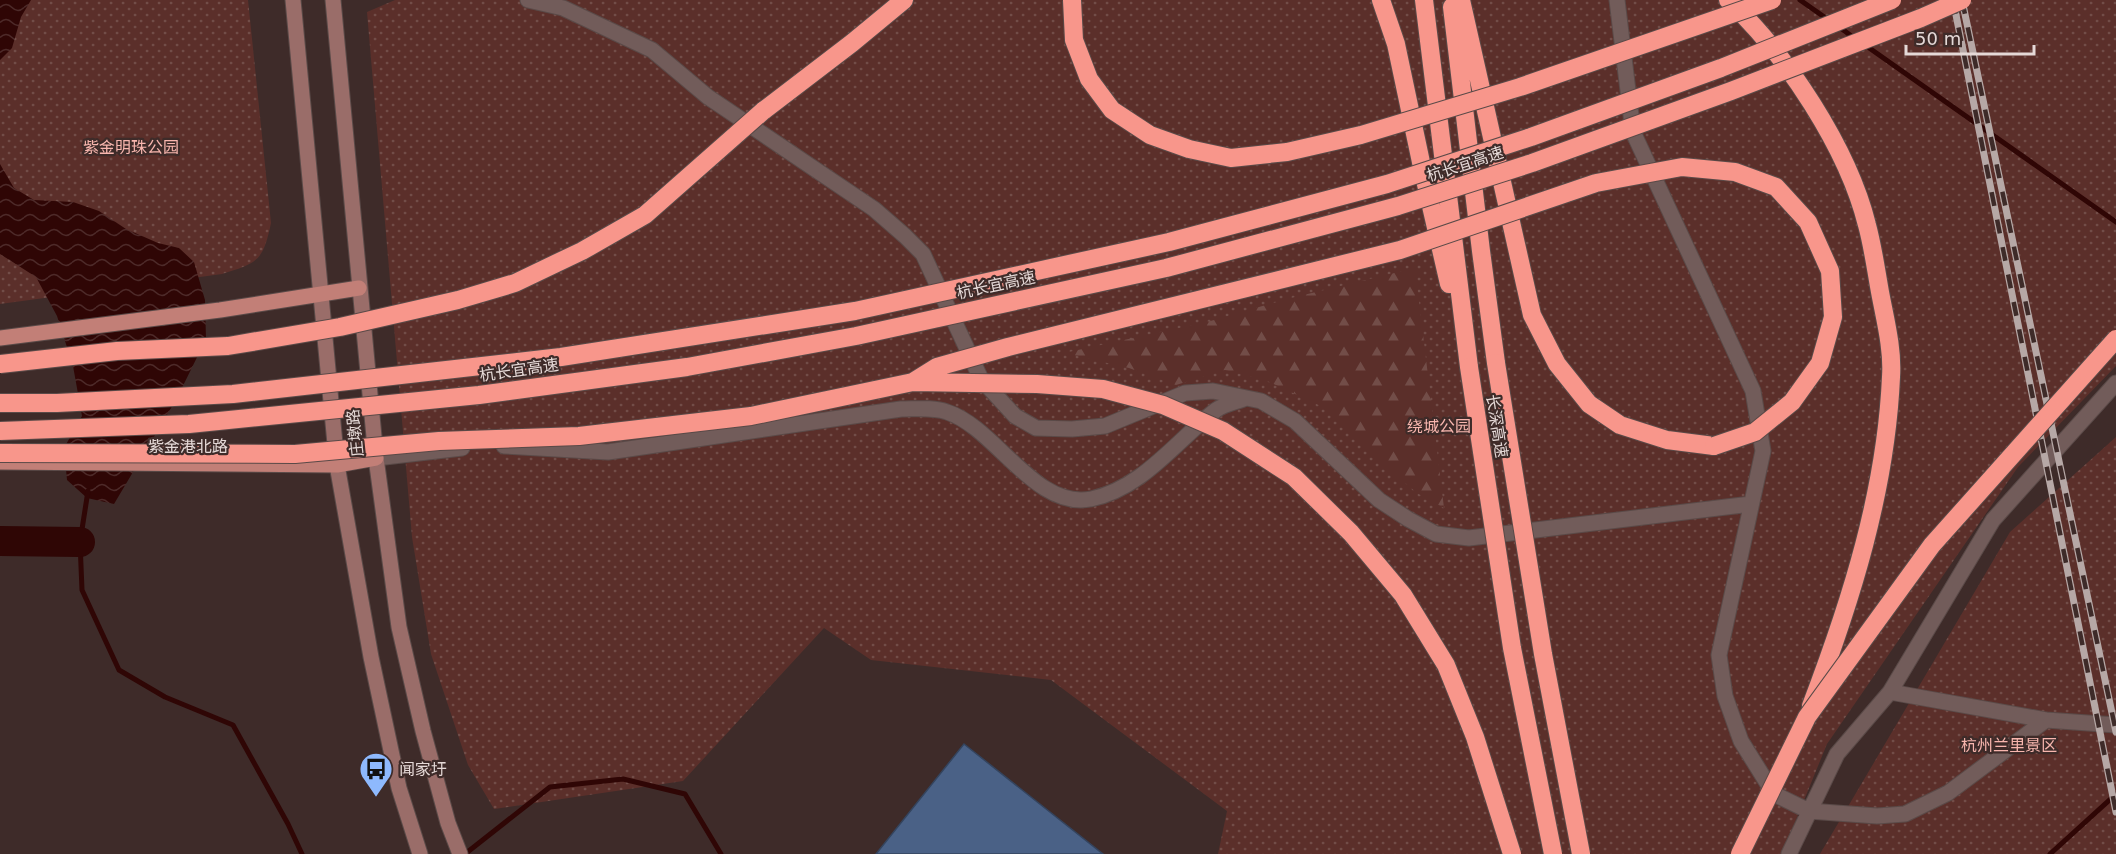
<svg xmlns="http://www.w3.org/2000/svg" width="2116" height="854" font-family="'DejaVu Sans','Noto Sans SC',sans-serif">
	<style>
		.grass { fill: url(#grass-dots) }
		.forest { fill: url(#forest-firs) }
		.water { fill: url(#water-waves) }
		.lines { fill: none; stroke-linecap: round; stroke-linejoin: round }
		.stream { stroke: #2f0605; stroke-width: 5 }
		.river { stroke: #2f0605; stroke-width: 30 }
		.building { fill: #4a6186; stroke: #34445e; stroke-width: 1.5 }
		.minor-casing { stroke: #5a4a48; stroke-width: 17 }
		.secondary-casing { stroke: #5a4a48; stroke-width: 17 }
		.primary-casing { stroke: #5a4a48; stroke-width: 17 }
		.motorway-casing { stroke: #5a4a48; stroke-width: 20 }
		.minor { stroke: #725c5a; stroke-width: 15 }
		.secondary { stroke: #9a6d69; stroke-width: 15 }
		.primary { stroke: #c27f77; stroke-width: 15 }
		.motorway { stroke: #f8968b; stroke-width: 18 }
		.rail-casing { stroke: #b6a8a6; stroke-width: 7 }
		.rail { stroke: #3e2b29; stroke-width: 4.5; stroke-dasharray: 14; stroke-linecap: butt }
		.motorway-bridge-casing { stroke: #5a4a48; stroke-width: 20; stroke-linecap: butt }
		.motorway-bridge { stroke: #f8968b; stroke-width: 18 }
		.labels { text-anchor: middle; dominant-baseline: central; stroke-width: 4.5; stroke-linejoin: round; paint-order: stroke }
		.park-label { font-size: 16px; fill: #f8b6ae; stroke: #3e2b29 }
		.street-label { font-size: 16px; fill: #e5d9d7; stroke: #3e2b29 }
		.poi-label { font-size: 16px; fill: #e5d9d7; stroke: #3e2b29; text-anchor: start }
	</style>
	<defs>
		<pattern id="grass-dots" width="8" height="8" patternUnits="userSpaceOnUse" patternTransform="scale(1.5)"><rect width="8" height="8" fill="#5b2f2a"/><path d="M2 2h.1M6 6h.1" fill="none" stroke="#724d48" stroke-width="1.8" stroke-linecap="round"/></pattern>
		<pattern id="forest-firs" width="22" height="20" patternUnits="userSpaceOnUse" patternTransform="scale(1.5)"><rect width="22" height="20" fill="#5b2f2a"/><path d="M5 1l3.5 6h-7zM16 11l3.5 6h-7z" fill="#724d48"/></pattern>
		<pattern id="water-waves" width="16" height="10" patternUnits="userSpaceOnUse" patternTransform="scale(1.5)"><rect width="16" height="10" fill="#2f0605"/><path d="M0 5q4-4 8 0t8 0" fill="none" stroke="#4d2a29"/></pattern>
	</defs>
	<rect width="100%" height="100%" fill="#3e2b29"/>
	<path class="grass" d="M0,0h248l23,223c-8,38 -13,40 -49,51l-222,30z
		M395,0h1721v366l-98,101 -191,277 -45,110h-564l9,-43 -176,-131 -180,-20 -47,-32 -141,153 -189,28 -26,-44 -37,-111 -19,-117 -45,-525z
		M2116,437v417h-296l190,-322z"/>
	<path class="forest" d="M1415,268l29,240 -27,-15 -46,-39 -46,-46 -60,-28 -40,-10 -49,15 -47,-17 -65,-15 143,-31 80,-23z"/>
	<path class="water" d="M0,0h31l-10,17 -9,31 -12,12z
		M0,164l14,24 20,12 39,2 26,9 27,18 32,14 21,5 15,14 11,38 1,39 -29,59 -63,106 -27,-6 -20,-18 -3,-32 18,-32 -9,-50 -16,-50 -21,-39 -36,-23z"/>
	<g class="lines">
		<path class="stream" d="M1800,0l30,21
			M1838,26l16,12
			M1865,45l251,177
			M88,491l-8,51 2,48 37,80 46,27 68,28 55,99 14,30
			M465,854l85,-67 73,-8 62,15 36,60
			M2050,854l66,-60"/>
		<path class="river" d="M0,541l80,1"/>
	</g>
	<path class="building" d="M964,744l139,110h-227z"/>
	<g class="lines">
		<g class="minor-casing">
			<path id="minor" d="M528,0l35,8 89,42 56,47 166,112 31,27 18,18 58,125 34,37 21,12 36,1 33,-3 80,-33 28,-2 48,10 34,20 84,79 29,19 28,15 33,4 282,-34
				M1617,0l16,132 120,259 10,60 -44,204 6,41 16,45 33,53 35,17 68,5 28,-2 43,-21 98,-73
				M504,446l104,6 293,-43c15,0 32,-2 46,3 49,16 88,98 144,87 52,-11 85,-58 125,-89 8,-6 20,-8 30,-12
				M376,458l86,-10
				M1890,692l156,28 70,5
				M1789,854l48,-100 53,-62 103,-172 123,-137"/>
		</g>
		<g class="secondary-casing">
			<path id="secondary" d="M293,0l44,465 34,192 28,131 21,66
				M333,0l43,458 23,169 24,104 25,92 12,31"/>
		</g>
		<g class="primary-casing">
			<path id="primary" d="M0,338l220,-28 139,-22
				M0,462l337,3 39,-7"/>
		</g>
		<g class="motorway-casing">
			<path id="motorway" d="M1381,0l15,44 26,123 27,117
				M1424,0l45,367
				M1461,0l71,315 25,49 32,40 31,21 47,15 47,6
				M1728,0c58,54 120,148 139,225 6,22 9,45 13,67 5,27 13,57 11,85 -5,114 -40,224 -80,329
				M1452,7l29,244 15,112
				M763,111l89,-68 52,-43"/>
		</g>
		<use href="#minor" class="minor"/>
		<use href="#secondary" class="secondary"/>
		<use href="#primary" class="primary"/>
		<use href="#motorway" class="motorway"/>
		<g class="rail-casing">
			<path id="rail" d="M1953,0l163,812
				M1962,0l154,732"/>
		</g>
		<use href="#rail" class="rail"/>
		<g class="motorway-bridge-casing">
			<path id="motorway-bridge" d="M1072,0l2,40 15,39 23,31 38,25 39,14 42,9 56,-6 74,-17 159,-48 252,-87
				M1496,363l47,291 38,200
				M0,364l117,-13 111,-5 112,-19 118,-27 57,-17 67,-32 63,-36 118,-104
				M1469,367l43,281 41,206
				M913,382l124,2 66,5 60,16 60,26 71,46 57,56 52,62 43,70 29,72 37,117
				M0,403h57l176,-9 328,-37 294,-46 314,-69 218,-58 144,-47 190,-69 171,-68
				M0,431l189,-7 290,-29 208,-28 169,-31 310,-68 232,-62 134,-43 199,-72 190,-73 41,-18
				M0,453l295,1 144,-13 140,-5 172,-20 162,-34 24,-15 71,-20 392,-97 196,-67 86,-16 53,5 41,15 32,35 22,49 3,46 -13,46 -28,39 -37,30 -41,14
				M1740,854l67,-137 125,-172 184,-206"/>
		</g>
		<use href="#motorway-bridge" class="motorway-bridge"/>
	</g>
	<defs>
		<g id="bus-pin" transform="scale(1.725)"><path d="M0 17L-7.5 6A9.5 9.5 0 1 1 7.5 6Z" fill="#8eb9fd" stroke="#3e2b29"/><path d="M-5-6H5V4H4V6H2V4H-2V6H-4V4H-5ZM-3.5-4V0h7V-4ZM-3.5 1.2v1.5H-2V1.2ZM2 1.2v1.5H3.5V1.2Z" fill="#111"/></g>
	</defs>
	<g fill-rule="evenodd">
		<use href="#bus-pin" x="376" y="769"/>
	</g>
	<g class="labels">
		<g class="park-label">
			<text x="131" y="147">紫金明珠公园</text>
			<text x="1439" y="426">绕城公园</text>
			<text x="2009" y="745">杭州兰里景区</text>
		</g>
		<g class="street-label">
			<text transform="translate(1465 164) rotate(-18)">杭长宜高速</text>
			<text transform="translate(996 285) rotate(-12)">杭长宜高速</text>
			<text transform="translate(519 370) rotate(-8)">杭长宜高速</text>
			<text transform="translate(1497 426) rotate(81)">长深高速</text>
			<text transform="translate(355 433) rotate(-96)">庄墩路</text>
			<text x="188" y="446">紫金港北路</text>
		</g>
		<g class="poi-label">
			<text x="399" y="769">闻家圩</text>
		</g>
	</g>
	<path d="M1906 45v9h128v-9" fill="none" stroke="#e5d9d7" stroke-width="3"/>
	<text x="1915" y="45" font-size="18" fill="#e5d9d7" stroke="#3e2b29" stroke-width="4.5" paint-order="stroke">50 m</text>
</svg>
